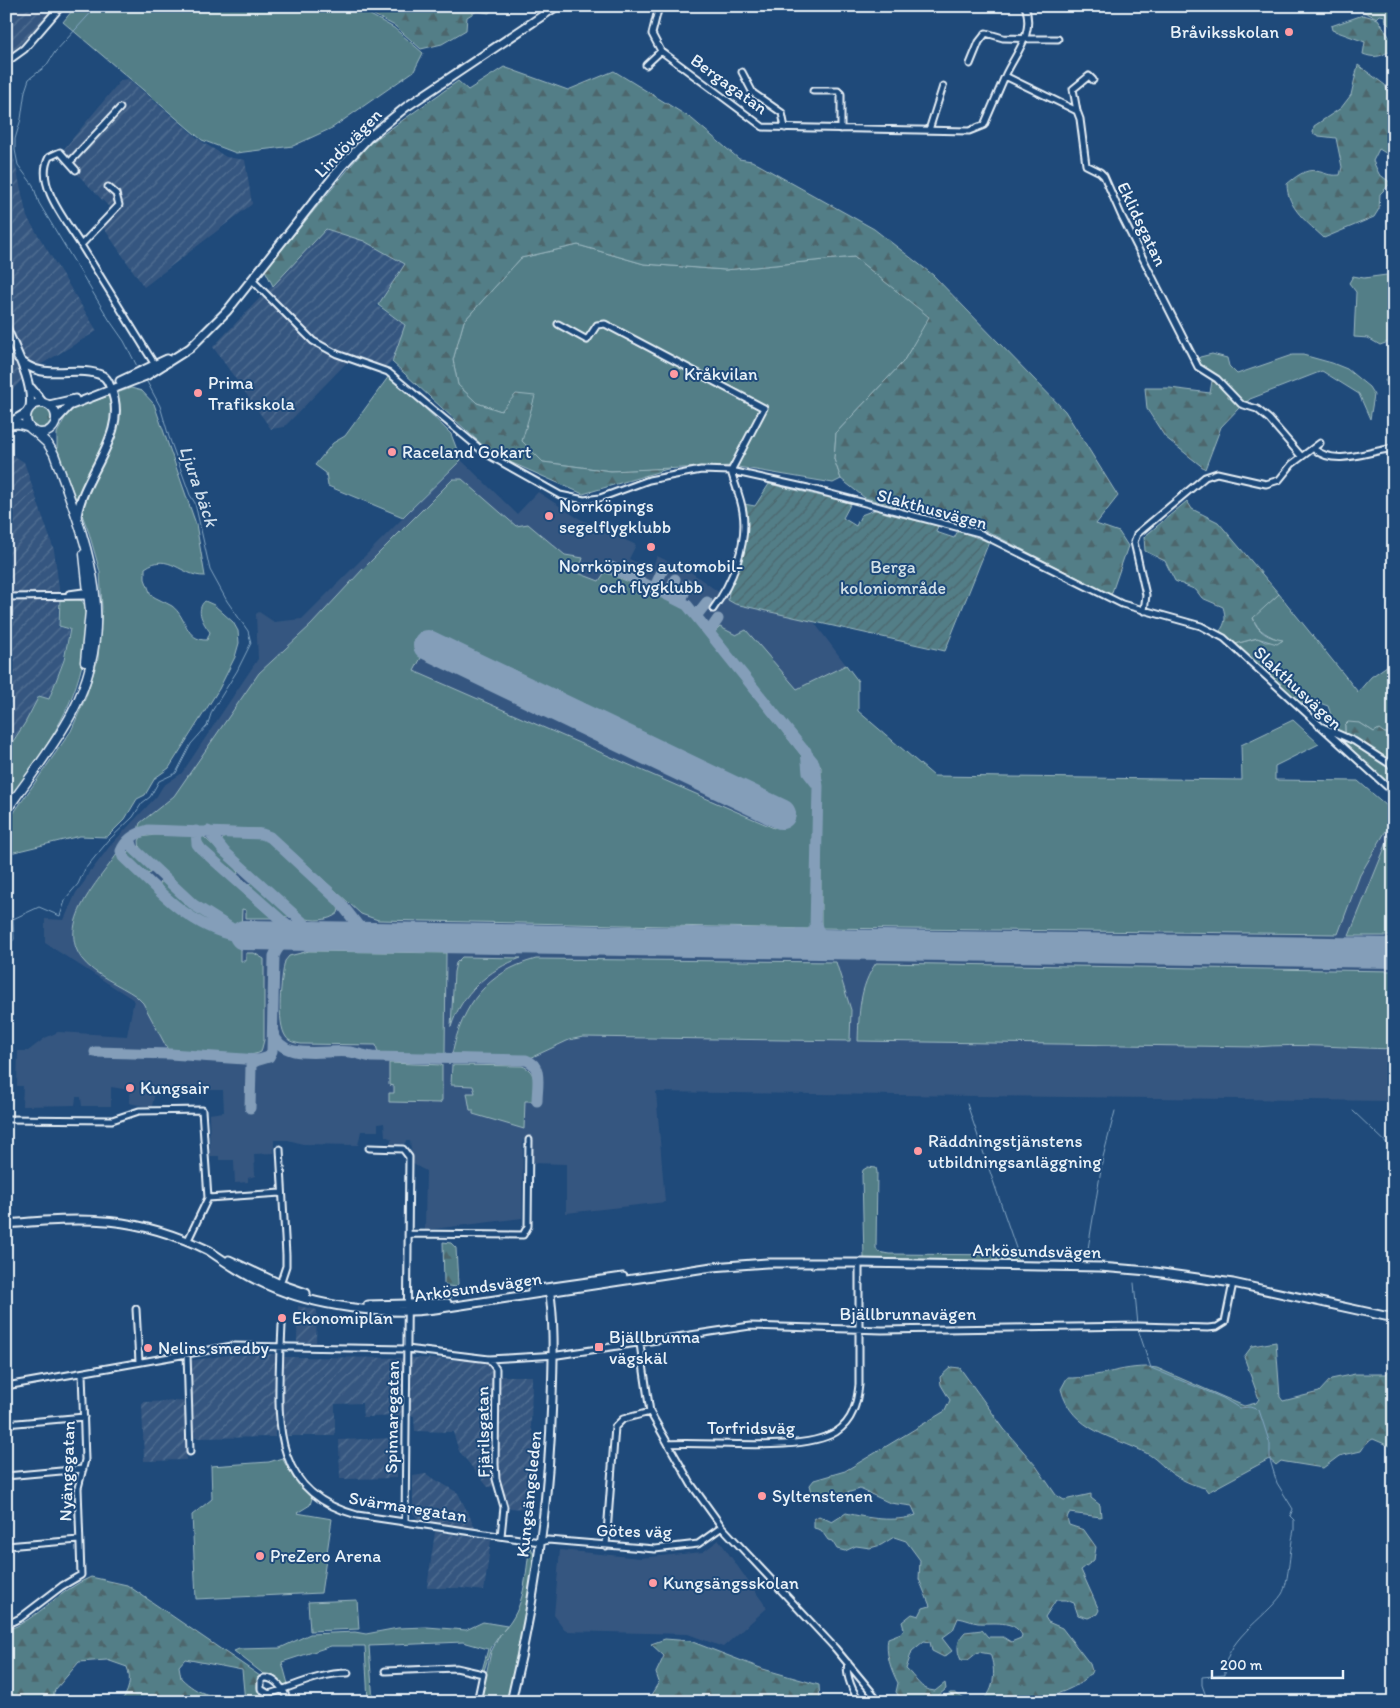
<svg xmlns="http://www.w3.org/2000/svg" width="1400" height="1708" font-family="Itim,sans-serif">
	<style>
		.built { fill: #365780 }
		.industrial { fill: url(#industrial-furrows) }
		.grass { fill: #527e87; stroke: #9db8c0; fill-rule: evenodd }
		.forest { fill: url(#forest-firs); stroke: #9db8c0 }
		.park { fill: url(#park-tufts); stroke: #9db8c0 }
		.garden { fill: url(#garden-furrows); stroke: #9db8c0 }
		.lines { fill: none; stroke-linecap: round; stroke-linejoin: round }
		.stream { stroke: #84a6c3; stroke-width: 1 }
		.taxiway { stroke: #849eb9; stroke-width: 11 }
		.runway { stroke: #849eb9; stroke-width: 30 }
		.minor-casing { stroke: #e8f1f8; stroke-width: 9 }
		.tertiary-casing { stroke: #e8f1f8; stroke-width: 10 }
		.secondary-casing { stroke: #e8f1f8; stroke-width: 11 }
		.primary-casing { stroke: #e8f1f8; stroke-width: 11 }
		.minor { stroke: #1f4a7a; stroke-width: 5 }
		.tertiary { stroke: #1f4a7a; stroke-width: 6 }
		.secondary { stroke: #1f4a7a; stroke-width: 7 }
		.primary { stroke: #1f4a7a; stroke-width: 8 }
		.poi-dot { fill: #ff9aa2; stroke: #1f4a7a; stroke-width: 2 }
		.labels { text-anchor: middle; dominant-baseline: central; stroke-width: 4; stroke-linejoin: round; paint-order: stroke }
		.poi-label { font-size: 18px; fill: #e8f1f8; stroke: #1f4a7a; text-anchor: start }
		.street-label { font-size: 18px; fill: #e8f1f8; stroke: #1f4a7a }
		.park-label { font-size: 18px; fill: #d2e0e7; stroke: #1f4a7a }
		.water-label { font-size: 19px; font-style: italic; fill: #cfdeeb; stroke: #1f4a7a }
	</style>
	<defs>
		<pattern id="industrial-furrows" width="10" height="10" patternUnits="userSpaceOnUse" patternTransform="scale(1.25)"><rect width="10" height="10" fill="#365780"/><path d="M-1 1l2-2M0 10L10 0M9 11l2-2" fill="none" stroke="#537093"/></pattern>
		<pattern id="forest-firs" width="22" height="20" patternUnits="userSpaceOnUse" patternTransform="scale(1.25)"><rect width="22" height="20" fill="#527e87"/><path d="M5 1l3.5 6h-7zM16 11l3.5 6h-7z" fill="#4d666c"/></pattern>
		<pattern id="park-tufts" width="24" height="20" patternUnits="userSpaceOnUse" patternTransform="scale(1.25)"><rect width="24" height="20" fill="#527e87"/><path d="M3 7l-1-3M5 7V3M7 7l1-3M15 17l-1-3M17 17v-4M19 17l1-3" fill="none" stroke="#4d666c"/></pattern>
		<pattern id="garden-furrows" width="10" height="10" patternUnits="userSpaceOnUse" patternTransform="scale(1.25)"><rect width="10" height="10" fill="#527e87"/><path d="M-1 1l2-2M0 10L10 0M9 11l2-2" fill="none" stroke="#4d666c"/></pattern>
	</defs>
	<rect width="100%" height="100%" fill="#1f4a7a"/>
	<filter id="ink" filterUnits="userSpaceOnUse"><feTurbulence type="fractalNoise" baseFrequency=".02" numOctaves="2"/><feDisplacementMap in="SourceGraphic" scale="10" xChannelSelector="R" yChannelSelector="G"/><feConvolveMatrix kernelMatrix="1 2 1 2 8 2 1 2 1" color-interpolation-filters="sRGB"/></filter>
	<g filter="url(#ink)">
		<path class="built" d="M461,460l56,54 21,-22 38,25 60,28 -7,14 23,10 5,-13 35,17 43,31 78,17 45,60 -1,30 77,66 424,4 36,31v289l-738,-9 9,110 -99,11v-49l-34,-1v-23h-9l-1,78 -97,12 1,-59 -13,-7 -3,-23h-4l-2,3 -15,1 3,-6 -7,-3 -1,-13 -6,1v7h-17l-3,14 -55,-1 -15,-4h-14v13l-20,1 1,22 -7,2v4l-13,1 -1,-23h-15v-4h-9l-1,-42 15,-2 -1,-22h-61l-7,2 -3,14 -3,1 -20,-4 1,-13 -19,-3v19h-29l-1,-9h-5l-1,8 -53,1 1,-20h-6l1,-35h10l17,-13 13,-6 69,4 7,-36 -89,-57v-24l19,1 12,-27 9,-12 5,-11h2l18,-24 47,-50 6,-10 19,-13 76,-114 -2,-45 3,-2 15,10 28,-3z
			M719,1540l48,68 -44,39 -35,-13 -122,-3 -12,-16 6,-65 80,8 63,-6z"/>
		<path class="industrial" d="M6,6h50l-37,41 -13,9z
			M128,79l73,62 25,16 19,3 7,44 -108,83 -45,-66 11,-13 -51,-53 62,-75z
			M6,138l5,6 16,73 70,114 -67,40 -24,26z
			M326,229l38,12 41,23 -28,42 28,19 -13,37 -7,5 -31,-12 -70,72 -13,2 -58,-82z
			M6,451l18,11 30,88 5,38 -1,39 11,2 -6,31 -14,39 -10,-4 -14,28 -19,28z
			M298,1306l19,4 -1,32h-19z
			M275,1354v83l-89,1v22l-42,1 -2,-59 48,-1 -2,-40 40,-6z
			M283,1357l135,1 39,2 1,-3 26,2 6,4 4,8 -4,104 5,11 -7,1 -29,-36 -6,-19 -38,-1 -1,-15 -51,1 -1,-14 -27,1v32h-53z
			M500,1376h32l-1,50 4,15 -4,68 -23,-1 -10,-34z
			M397,1438v40l-57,1 -1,-39z
			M426,1474l32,19 18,36 -57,-8 -6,-8v-37z
			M435,1532l56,8 -7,51 -23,-3h-34z"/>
		<path class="grass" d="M76,6h278l40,22 29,25 -9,18 -82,57 -39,18 -57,7 -34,-13 -139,-118z
			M578,245l66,19 81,6 129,-13 76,60 -27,45 -67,71 -2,26 7,20 -8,4 -101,-17 -121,5 -68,-9 -21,-21 -21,-30 -24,-8 -19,-18 -5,-25 11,-39 57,-63z
			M1394,274v66l-14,5 -12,-7 -14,-1 2,-45 -7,-9 4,-7 11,2z
			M1212,354l15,4 2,8 8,8 55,-19h11l29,8 15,6 22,18 5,8 -4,24 -11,-25 -37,-23 -72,28 -6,5 -44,-37 -4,-7 4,-3z
			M1394,368v21l-9,-8z
			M389,376l6,3 56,55 10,26 -58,57 -75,-31 -2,-13 -11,-8 18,-22 12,-7z
			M131,388l11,3 12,13 42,120 9,52c-24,1 -36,-25 -60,-8v11l6,16c6,4 14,7 21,11 15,11 13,35 35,34l3,-8c-7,-9 -15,-22 -5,-31l9,4 19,17 5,9 1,12 -4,14 -16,32 -50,79 -14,10 -10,17 -8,4 -12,20 -18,18 -27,-1 -74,18v-30l65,-93 15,-34 12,-38 4,-51 -2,-36 -11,-39 -32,-84v-16l9,-17 9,-8z
			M453,479h9l54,47 12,-2 37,31 18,3 -5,15 21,8 6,-9 65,27 16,11 116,146 2,15 10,18 2,55 -3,85 -435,-9 -17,-6 -79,-72 -22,-13 -110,-2 -12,3 2,-7 34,-27 85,-123 52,-48 52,-56zM433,635l353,168 -12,25 -360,-157z
			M1279,594l79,98 13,-15 23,-16v72l-20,-1 -14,-9 -15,2v9l-14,-6 -1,-16 -2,-6 -11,-4 -19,1 -63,-59 23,-6 7,4 17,-1c-12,-5 -25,-9 -29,-24z
			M60,598l21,2 6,8c-1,19 -1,38 -5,57 -12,53 -46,96 -76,139v-52l19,-29 14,-27 10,3 15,-39 6,-31 -11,-3z
			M720,627l16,8 10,-5 51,59 49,-24 12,16v30l76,65 308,4 -1,-35 52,-25 26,24 -44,22v14l83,1 36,31v5l-34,58 -22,59 -517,-6v-161l-107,-134z
			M1394,825v111h-45z
			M155,835l40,1 1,10 6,7 72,65h-28v-8l-4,-1 -1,21c-39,-13 -69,-53 -101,-79l-1,-10 2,-4z
			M203,836l34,32 1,6c-10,1 -35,-25 -37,-35z
			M229,836h30l9,4 72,65 -2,8c-9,8 -26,9 -37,4l-79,-72 -2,-2 4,-6z
			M131,849l19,17 1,7 -5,1 -16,-15 -3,-7z
			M117,854l70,65 18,10 36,11v21h5v-8h8l10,6v81l-3,12c-14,8 -73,-1 -93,-2l-25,-47 -7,-7c-16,-11 -42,-21 -54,-37 -26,-35 16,-77 35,-105z
			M162,881l7,2 33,31 31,19 -39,-16 -31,-28 -4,-6z
			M252,882l39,33 -1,2c-13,2 -36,-21 -42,-32z
			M309,951l137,2 -1,101 -67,-1 -2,-8 -75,-1c-5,-1 -12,-2 -15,-7 -10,-14 -5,-59 -1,-76l4,-5z
			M462,957l59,1c-32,11 -60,36 -70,69l3,-55 2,-9z
			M536,959l300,3 15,48 -1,31 -267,-4 -14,3 -43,20 -1,-4 -73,-2c10,-49 35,-82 84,-95z
			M876,963l518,8v78c-47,-1 -93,-6 -139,-2l-397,-6c1,-27 1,-54 18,-78z
			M389,1063l53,2v35l-2,3 -51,-1v-9h5v-7l-5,-1z
			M452,1065l70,1c16,5 12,22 12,35h-9l-1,28 -51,-15v-4h-3l-3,-17h8l-2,-7 -22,-1z
			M868,1167l8,1 1,4 -1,76 2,4 11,2 126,1 4,8 -155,-4 -2,-84 1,-5z
			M282,1458l12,21 18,19 -2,7 -13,8 35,6 -11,74 -125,6 -4,-84 20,-16 -1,-33 58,-4z
			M530,1545l4,10 -7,63 -19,84h-28l11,-50 10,-19 -10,15 -8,26h-2l7,-25 -25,-7 -94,4 4,56h-5l-3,-56h-34l-49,16 6,22 3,2 -7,4 -50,-39 5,-2 41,-1 30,-14 45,-2 11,2 32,-6 29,-1 39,3 17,-8 24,4 -4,5c23,-23 22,-56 27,-86z
			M357,1600l2,29 -49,2 -2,-29z"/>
		<path class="forest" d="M357,6h140l-8,7 -12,-2 -10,6 -1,13 -24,14 -21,5 -26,-23z
			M1363,6h31v24l-8,-8 -1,-6 -5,-1 -3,3 -13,-6z
			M1363,15l15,4 16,25v11l-6,-3c-8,5 -15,6 -25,2l2,-12 -33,-12 -1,-4z
			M1358,65l27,20 7,15 2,58 -15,-9 -6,12 6,13 12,9 -11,11 -1,15 -5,8 -50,21c-16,-15 -37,-30 -37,-54 7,-6 19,-16 29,-13 11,2 11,5 24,4l2,-8 -6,-29 -17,-2 -6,-3 1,-7 27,-18 10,-13z
			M504,67l64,23 46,-19 78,48 47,40 13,2 122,68 59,46 132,136 53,85 -22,28 23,8 9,14 -17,49 -134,-69 -112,-28 -24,-19 -7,-20 2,-26 67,-71 26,-45 -75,-60 -129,13 -81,-6 -66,-19 -57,13 -57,63 -11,39 5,25 19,18 24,8 15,-17 19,2 -13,45 21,21 68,9 60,-3 -88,26 -91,-40 -100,-92 13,-37 -27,-20 27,-41 -41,-23 -38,-12 -53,57 -8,-16 104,-126 89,-63 10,9z
			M1212,381l12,6 16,20 -19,20 -16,42 -40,-32 -18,-28 -2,-21h25l40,5z
			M1187,501l5,8 26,13 61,72 -26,24c4,14 16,20 30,22l-6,4 -20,-6 -22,6 -15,-13c6,-8 6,-14 3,-24l-21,-9 -6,-8 -21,-9 -10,-20 -20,-10 -1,-14z
			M1348,722l12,1 14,9 5,-3 7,5 8,-1v56l-48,-42 -1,-22z
			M443,1242l8,1 5,5 2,36 -3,3 -7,-1 -4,-3z
			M458,1289l2,6 -10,3 -4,-4 2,-4z
			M1276,1342l4,55 3,4 36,-9 12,-13 24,-5h31l8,-8v82l-21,-9 -6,3 -6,9 -22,5 -16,12 -37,-6 -5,-1 -5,4 -7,-6 -61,33 -3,-4c-10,-2 -26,-9 -35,-16 -8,-6 -14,-14 -24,-19 -32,-17 -74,-21 -85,-64l6,-11c30,1 61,-15 90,-10l87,38 12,-3 3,-4 -15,-42 8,-11z
			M951,1367l9,1 44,61 32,37 20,29 8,5 27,-6v4l9,7 1,12 -32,-4 -2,5 2,7 15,5 12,17 -2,13 -13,10 18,40 -2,4 -9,4 -10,-3 -4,-12 -8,-3h-10l-11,17 3,5 14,6 28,36 2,7c-8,17 -50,29 -68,31 -15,1 -31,0 -47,0 19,-5 19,-33 13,-48l-12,-2 -10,8h-7c-5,-10 -4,-20 4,-28l17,-2 6,7h15l8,5 10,-4 1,-3c-9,-16 -29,-11 -44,-12 -7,-1 -13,-4 -20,-5l-5,12 -11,8 10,13 -8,6 -12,-6 -2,-9 -6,-1 -12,10 -6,18c10,8 13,21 29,22l10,-8 1,6 -15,13h-28l-7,-10 2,-9c-7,-13 -13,-30 -10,-45l13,-5 3,-4 -2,-7 10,-8 7,2 4,-8 7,-2 -11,-27 1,-19 -14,-19 -12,-4 -13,8 -11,3 -14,-2 -11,5 -8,-2 -5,-8 -4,-1 -7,-10 -7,-2v-9l5,-3 13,6 14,-9c22,5 48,10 70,2l-4,-9 -22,-3 -30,-14 -36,11 -11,-4 -3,-11 4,-5 31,-9 100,-60 5,-11 -9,-15 -1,-8z
			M91,1577l36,8 133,91 -3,11 3,7 7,3 -12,5h-10l-3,-32 -57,-11 -6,7 2,12c18,18 31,18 55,20l2,4h-118c9,-9 12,-23 7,-35l-20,-7 -28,2 -24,28 -4,12h-45v-71c32,-12 53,-41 85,-54z
			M665,1639l25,2 73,28 56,16 1,17h-167l-2,-7 8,-13 -3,-9 8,-17 -13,-12z
			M950,1693h5l14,9h-30z"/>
		<path class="park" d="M29 417a11 11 0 1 1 22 0a11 11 0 1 1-22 0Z"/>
		<path class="garden" d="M769,484l82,19 -8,15 13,8 5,-11 16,-6 8,4 53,13 -2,6 18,6 4,-7 31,11 -44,109 -210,-47 -7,-4 2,-17 15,-51 -1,-28 11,2z"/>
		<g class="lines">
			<path class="stream" d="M97,6l-42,46 -9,14 -17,13 -4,12 -4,28 -6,20v11l3,15 15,20 6,18 71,118 14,20 14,27
				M6,941h7l1,-2 -1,-20 26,-12 21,9 6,-18 12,-14 7,-15 24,-29 24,-23 9,-14 8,-6 9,-16 17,-8 15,-29 16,-18 5,-15 25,-40 14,-28 -3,-12 -21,-30 -17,-31 -15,-67 -5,-8 -21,-58 -9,-31 -14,-26
				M967,1104l53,156
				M1353,1111l41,39
				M1086,1261l17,-104 12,-46
				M1134,1283l4,42
				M1138,1329l13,39 72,30 16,10 11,-1 9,3 11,34v16l7,23 16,26 -3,7 4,4v10c-4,15 -5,53 -12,64 -17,25 -60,47 -57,81l-23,2v8l6,17"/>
			<path class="taxiway" d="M611,567l76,38 127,158 4,23 -3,142 -10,13 -29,2
				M654,589l9,-20
				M668,595l7,-16
				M681,601l6,-16
				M696,616l11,-14
				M709,632l9,-13
				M806,751l2,22 10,13
				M196,831l1,13 4,5 98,87
				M208,831l16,20 94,85
				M130,839l3,9 61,57 40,25
				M816,924c4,20 27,19 44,20
				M244,937c-50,-5 -86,-47 -121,-80l-2,-6c5,-12 15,-18 27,-21l114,4 8,3 69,64 28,36
				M273,1032c8,31 53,17 77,20 7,1 15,4 22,5l154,3c17,5 11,27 11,41
				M95,1052l75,2 89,6 10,-3 3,-6 2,-95c6,-15 16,-18 31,-20
				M250,1108l1,-42 1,-3 6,-3"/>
			<path class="runway" d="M428,645l353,169
				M244,935l1150,18"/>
			<g class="minor-casing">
				<path id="minor" d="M659,6l-7,28 9,17 102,76 206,4 15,-6 21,-49
					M1025,6c10,28 -9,46 -20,70l72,35 3,8 6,46 14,7 4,4 18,41 76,150 19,12 24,25 16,5 12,10 32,37
					M970,64l9,-22 7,-9 17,5 55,1
					M646,65l15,-14
					M742,72l11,21 29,20 3,15
					M813,91h25l3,3v35
					M1077,111l-4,-22 16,-13 4,4
					M929,130l14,-44
					M70,162l50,-54
					M76,170l-16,-18 -11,5c-15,27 18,65 32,88
					M108,187l8,7 3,11 -38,40 74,120
					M252,280l61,61 24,13 51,18 97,81 75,42 24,5 16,-2 49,-18 52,-10 30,1 77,17 171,45 143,71 79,22 23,12 170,155
					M558,324l29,16 10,-15 8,-1 159,84 -33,63c4,14 10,27 12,41 5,33 -11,71 -30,97
					M1391,448l3,18
					M1314,449c21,18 55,2 80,-1
					M69,594l21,-3
					M6,597l85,-1
					M1144,611l2,-16 -12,-53 3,-8 68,-57 12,-4 49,11 13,-4 13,-16 28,-21
					M1318,725l36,16 40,26
					M6,1119l106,1 27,-9 63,-1 6,88 -20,42
					M369,1148l34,1 6,8 -4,365
					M208,1198l73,-5
					M408,1234l115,1 5,-9 1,-86
					M279,1287l7,-21v-11l-6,-106
					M136,1309l3,53
					M640,1344l10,68 41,72 31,43 113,121 45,54
					M280,1347c-2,73 -10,145 77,168l183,27 8,-2 107,9 43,-5 24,-17
					M281,1347l1,-22
					M187,1353l3,99
					M489,1359l7,10 -1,95 1,15 8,28 -3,29
					M6,1386l226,-40 175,3 82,10 69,-4 192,-29 132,4 256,-4 70,2 9,-1 8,-5 8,-39
					M6,1424l78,-7
					M668,1444c42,-3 134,9 168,-12 17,-11 21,-29 23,-47v-122
					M6,1476l77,-7
					M6,1546l73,-6
					M606,1546l9,-119 8,-8 27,-7
					M6,1625l14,-7 42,-32 19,-11 -3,-87 7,-28 -3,-87
					M848,1663c-3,11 5,32 14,39
					M385,1671l71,-3 27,6 -6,28
					M288,1702c-3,-11 -12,-25 -24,-24l-3,2v9l8,5c26,-8 51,-21 79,-21"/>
			</g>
			<g class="tertiary-casing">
				<path id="tertiary" d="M6,62l18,-13 37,-43"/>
			</g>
			<g class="secondary-casing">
				<path id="secondary" d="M6,327c9,22 28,57 24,80
					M18,358c24,26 58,5 85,18 5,3 6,8 8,13 19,44 -28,85 -34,127
					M120,381l47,-22
					M31,388l12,15
					M49,405l26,-6
					M56,420l13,-14 77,-30 44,-28 37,-37 115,-145 26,-28 38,-31 151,-101
					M6,425l20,-12
					M9,425l9,-1 11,3
					M6,1224c80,-7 130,-9 204,27
					M208,1250c19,13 38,26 59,35 46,21 119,31 168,24l277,-42 55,-4h92l241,4 48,4 85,12 161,35
					M229,1260l51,24 26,9
					M532,1290l91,-13
					M368,1305l79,-2
					M511,1702c24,-100 38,-202 41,-304 1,-36 3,-74 -3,-110"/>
			</g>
			<g class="primary-casing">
				<path id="primary" d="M26 418a15 15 0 1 1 30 0a15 15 0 1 1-30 0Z
					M84,554l6,57 -5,51
					M6,811c22,-32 48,-64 66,-98 49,-93 14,-170 -18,-259l-6,-10 -13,-12"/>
			</g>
			<use href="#minor" class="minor"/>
			<use href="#tertiary" class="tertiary"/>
			<use href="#secondary" class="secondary"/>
			<use href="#primary" class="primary"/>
		</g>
	</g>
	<g class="poi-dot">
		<circle cx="1289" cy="32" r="5"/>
		<circle cx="674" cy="374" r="5"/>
		<circle cx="198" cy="393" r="5"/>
		<circle cx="392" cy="452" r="5"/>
		<circle cx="549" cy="516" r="5"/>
		<circle cx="651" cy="547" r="5"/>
		<circle cx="130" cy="1088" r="5"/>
		<circle cx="918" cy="1151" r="5"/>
		<circle cx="282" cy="1318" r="5"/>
		<rect x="594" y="1342" width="10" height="10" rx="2.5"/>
		<circle cx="148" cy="1348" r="5"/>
		<circle cx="762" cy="1496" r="5"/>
		<circle cx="260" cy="1556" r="5"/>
		<circle cx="653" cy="1583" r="5"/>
	</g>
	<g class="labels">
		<g class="poi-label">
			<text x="1279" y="32" text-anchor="end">Bråviksskolan</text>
			<text x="684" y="374">Kråkvilan</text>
			<text x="208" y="383">Prima<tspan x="208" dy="21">Trafikskola</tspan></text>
			<text x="402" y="452">Raceland Gokart</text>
			<text x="559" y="506">Norrköpings<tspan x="559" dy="21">segelflygklubb</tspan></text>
			<text x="651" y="566" text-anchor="middle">Norrköpings automobil-<tspan x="651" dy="21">och flygklubb</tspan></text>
			<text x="140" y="1088">Kungsair</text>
			<text x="928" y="1141">Räddningstjänstens<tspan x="928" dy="21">utbildningsanläggning</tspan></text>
			<text x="292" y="1318">Ekonomiplan</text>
			<text x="609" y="1337">Bjällbrunna<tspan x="609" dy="21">vägskäl</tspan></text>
			<text x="158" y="1348">Nelins smedby</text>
			<text x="772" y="1496">Syltenstenen</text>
			<text x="270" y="1556">PreZero Arena</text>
			<text x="663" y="1583">Kungsängsskolan</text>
		</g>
		<g class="street-label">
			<text transform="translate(729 84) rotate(36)">Bergagatan</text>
			<text transform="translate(348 143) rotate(-46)">Lindövägen</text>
			<text transform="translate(1142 224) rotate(64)">Eklidsgatan</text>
			<text transform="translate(932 509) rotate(15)">Slakthusvägen</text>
			<text transform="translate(1298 688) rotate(43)">Slakthusvägen</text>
			<text transform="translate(1037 1251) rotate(1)">Arkösundsvägen</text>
			<text transform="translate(478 1287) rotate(-8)">Arkösundsvägen</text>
			<text x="908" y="1314">Bjällbrunnavägen</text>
			<text transform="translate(392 1417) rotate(-89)">Spinnaregatan</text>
			<text x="751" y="1428">Torfridsväg</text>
			<text transform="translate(483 1432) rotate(-91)">Fjärilsgatan</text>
			<text transform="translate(67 1471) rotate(-88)">Nyängsgatan</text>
			<text transform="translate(529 1494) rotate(-84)">Kungsängsleden</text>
			<text transform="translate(408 1507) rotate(9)">Svärmaregatan</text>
			<text transform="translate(634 1531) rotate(1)">Götes väg</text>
		</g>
		<g class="park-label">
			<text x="893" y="567">Berga<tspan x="893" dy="21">koloniområde</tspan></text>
		</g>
		<g class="water-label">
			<text transform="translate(199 486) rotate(71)">Ljura bäck</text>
		</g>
	</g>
	<rect width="1400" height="1708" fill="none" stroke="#1f4a7a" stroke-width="25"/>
	<rect x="12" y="12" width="1375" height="1683" fill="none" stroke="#e8f1f8" stroke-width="2" filter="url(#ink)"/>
	<path d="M1212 1670v8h131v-8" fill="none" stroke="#e8f1f8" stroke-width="2.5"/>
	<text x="1220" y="1670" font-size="15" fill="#e8f1f8" stroke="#1f4a7a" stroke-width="4" paint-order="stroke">200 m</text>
</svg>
